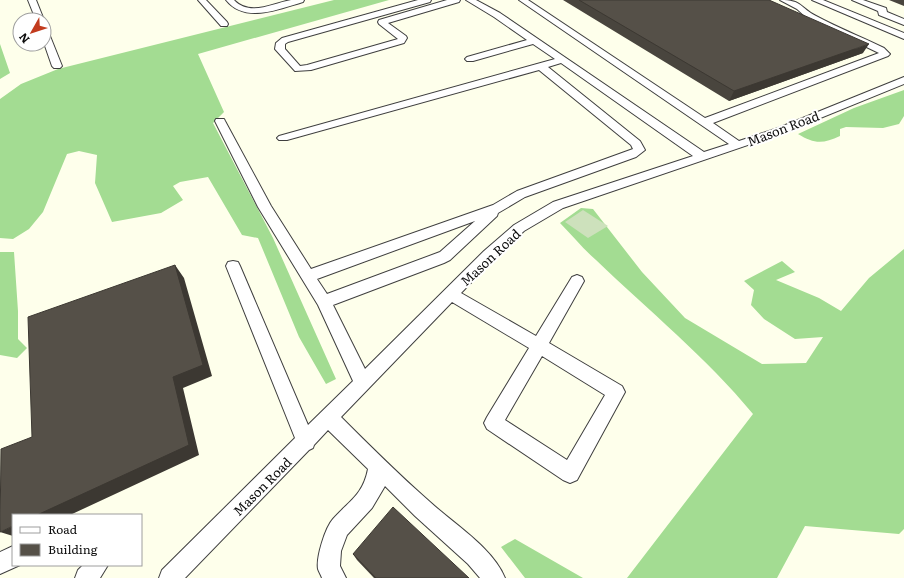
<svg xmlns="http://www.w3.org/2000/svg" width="904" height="578" font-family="Literata,serif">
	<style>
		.forest { fill: #a3dc92 }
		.cemetery { fill: #cde1bc }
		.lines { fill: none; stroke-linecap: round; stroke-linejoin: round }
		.minor-casing { stroke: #3f3f3f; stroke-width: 2 }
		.minor { fill: #fff; fill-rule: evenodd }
		.wall { fill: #49453e }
		.shaded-wall { fill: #3c3832 }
		.building { fill: #555048; stroke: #3c3832 }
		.labels { text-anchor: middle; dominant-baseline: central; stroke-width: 4; stroke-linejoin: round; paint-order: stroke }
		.street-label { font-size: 13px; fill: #0c0c0c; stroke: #fff }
	</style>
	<rect width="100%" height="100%" fill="#feffeb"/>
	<path class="forest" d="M334,0h55l-191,54 26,58 -11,11 60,115 63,141 -10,5 -27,-47 -41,-99 -16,-3 -34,-58 -28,5 -7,4 10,14 -22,13 -49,9 -17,-39 2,-28 -18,-4 -12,3 -24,58 -14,17 -16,10 -13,-1v-139l21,-15 37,-15z
		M0,44l10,29 -10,6z
		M904,90v26l-5,8 -16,4 -37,-1 -6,2v7c-17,8 -26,8 -42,-2l56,-26z
		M581,208l12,1 49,63 43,46 77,46 44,-1 17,-26 -28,2 -31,-20 -13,-14 3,-15 -10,-9 38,-20 13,11 -19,8 43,18 22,13 28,-33 35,-29v280l-5,5 -94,-8 -28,52h-170h20l126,-164c-47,-57 -104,-103 -157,-154 -13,-11 -24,-25 -36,-37z
		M0,252h14l4,59v28l9,9 -10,10 -17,-3z
		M515,539l68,39h-58l-24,-31z"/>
	<path class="cemetery" d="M583,210l25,16 -20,12 -23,-16z"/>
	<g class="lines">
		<g class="minor-casing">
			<path id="minor" d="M28,0h8l8,20h-8z
				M198,0h8l21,22 1,2 -1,2h-6z
				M226,0h8c16,17 39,3 57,0 4,0 9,0 13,0l-1,2c-24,7 -58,22 -77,-2z
				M418,0h13l-1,2 -142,40 -3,2v5l15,17 7,-1 91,-26 -19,-15 -1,-2 1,-2 68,-20h13l-1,2 -71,21 18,13 1,2 -3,5 -93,27 -16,1 -20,-22 1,-6 6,-5z
				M466,0h10l24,13 204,139 25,-8 -210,-144h9l177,118 174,-65 -71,-34 -11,-10 -17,-9c23,0 20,8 36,16 22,12 46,21 68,32l6,6 -2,2 -175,67 26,18 39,-13 126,-51v7l-118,48 -223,76 -39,23 -30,28 -33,34 75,43 36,-59 5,-2 5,2 2,4 -35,62 73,43 3,6 -48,88 -7,3 -7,-3 -76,-51 -3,-6 3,-6 42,-69 -77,-46 -111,115c29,29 58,58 89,85 24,22 63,46 75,76h-25l-12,-14 -53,-48 -30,-30 -13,22 -25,27 -6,16 -1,15 6,12h-24c-1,-3 -3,-6 -4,-9 -2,-11 7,-41 15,-50 16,-18 30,-24 35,-50l-40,-39 -14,15 -1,3 -4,2 -124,128h-26l3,-8 133,-132 -69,-172 2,-4 5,-1 5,1 2,4 68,159 45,-44 -35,-76 -60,-98 -43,-86 1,-2h8l1,2 46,85 40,63 182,-64 24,-14 116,-42 -2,-4 -92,-75 -252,70h-8l-2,-2 2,-2 276,-77 -22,-15 -60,17h-6l-2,-2 2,-2 60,-17 -33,-23zM561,63l132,93 -140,46 -39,23 -30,26 -119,118 -32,-64 111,-42 6,-3 47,-44 1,-3 27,-16 111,-40 9,-7 -5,-9 -92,-74zM475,221l-35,31 -113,42 -10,-15zM542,356l63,39 -38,65 -62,-40z
				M812,0h11l81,33v6z
				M852,0h11l23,8 1,4 17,7v6l-25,-10 -1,-4z
				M44,28l4,3 14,35 -2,2h-6l-2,-2 -8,-23z
				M13,546v19h7l-20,9v-22z
				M83,565h25l-8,13h-25l3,-8z"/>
		</g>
		<use href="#minor" class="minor"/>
	</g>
	<path class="wall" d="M563,0h206l94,53 -134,48z
		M889,0h15v6z
		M353,554l116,24h-95l-17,-18z"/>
	<path class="shaded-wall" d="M869,44l-6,9 -134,48 5,-10z
		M175,265l9,13 28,98 -29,12 16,67 -129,60h-33l136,-138z
		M13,526v10l-13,-4z"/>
	<path class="building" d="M579,0h190l100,44 -135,47z
		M175,265l28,100 -30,12 16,68 -152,70h-24v11l-13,6 1,-83 31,-12 -4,-120z
		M393,507l76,71h-93l-23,-24z"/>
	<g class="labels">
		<g class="street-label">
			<text transform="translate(783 128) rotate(-21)">Mason Road</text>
			<text transform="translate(490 257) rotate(-43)">Mason Road</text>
			<text transform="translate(262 486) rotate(-45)">Mason Road</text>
		</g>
	</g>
	<rect x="12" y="514" width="130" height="52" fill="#ffffff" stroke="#9e9e9e"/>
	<rect x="20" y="527" width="20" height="6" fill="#ffffff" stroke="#9e9e9e"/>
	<text x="48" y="534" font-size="12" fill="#0c0c0c">Road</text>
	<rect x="20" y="544" width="20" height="12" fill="#555048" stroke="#9e9e9e"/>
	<text x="48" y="554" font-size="12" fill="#0c0c0c">Building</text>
	<g transform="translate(32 32) rotate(231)"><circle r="19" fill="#ffffff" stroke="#9e9e9e"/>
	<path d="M0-3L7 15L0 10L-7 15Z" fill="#c23b1e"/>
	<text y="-6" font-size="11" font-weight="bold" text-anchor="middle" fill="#0c0c0c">N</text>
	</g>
</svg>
